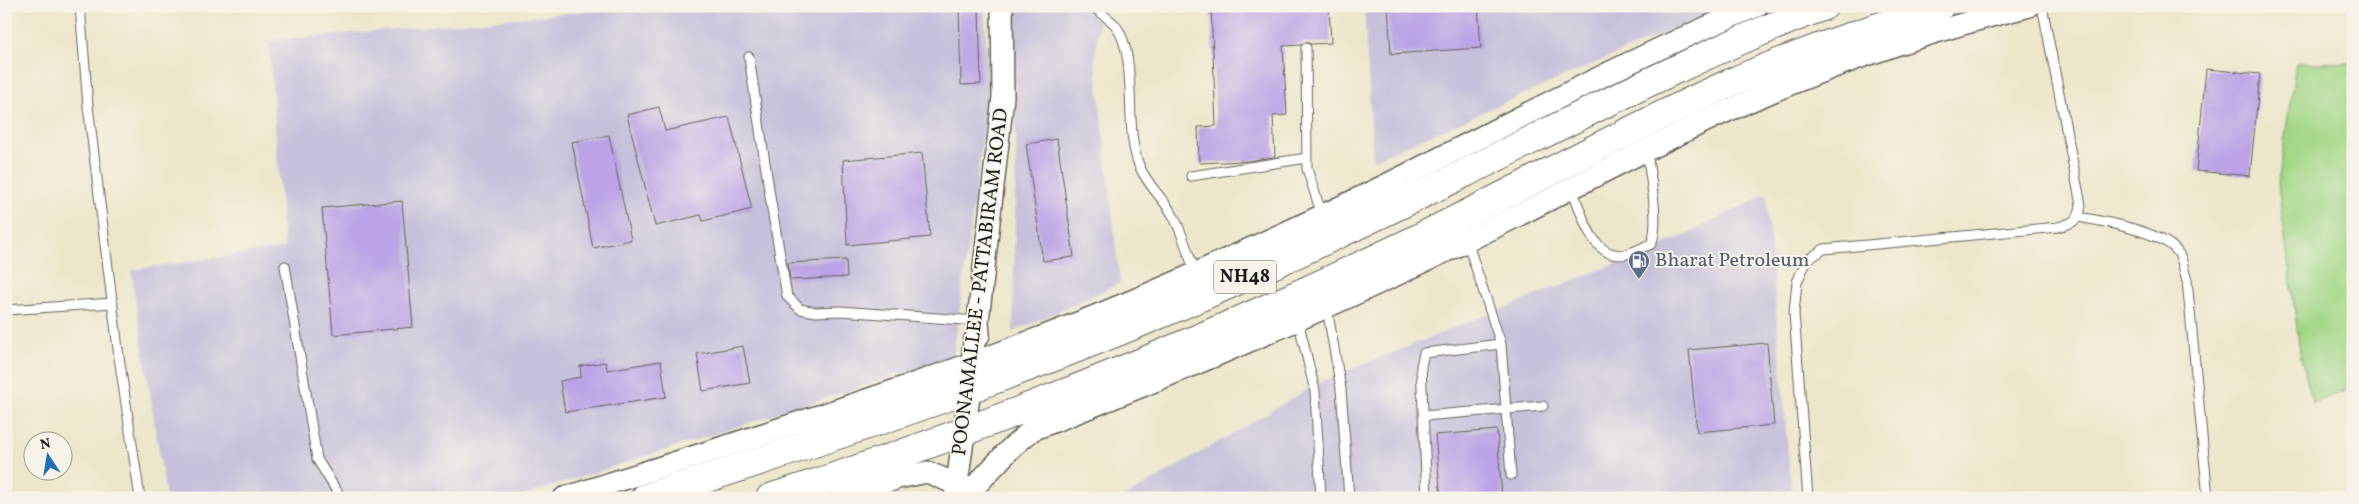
<svg xmlns="http://www.w3.org/2000/svg" width="2359" height="504" font-family="Vollkorn,serif">
	<style>
		.industrial { fill: #c6c0da }
		.green { fill: #a3d787; stroke: #607a52 }
		.building { fill: #bba3e5 }
		.lines { fill: none; stroke-linecap: round; stroke-linejoin: round }
		.service-casing { stroke: #656359; stroke-width: 11 }
		.tertiary-casing { stroke: #656359; stroke-width: 24 }
		.trunk-casing { stroke: #656359; stroke-width: 30 }
		.service { stroke: #fff; stroke-width: 9 }
		.tertiary { stroke: #fff; stroke-width: 21 }
		.trunk { stroke: #fff; stroke-width: 28 }
		.labels { text-anchor: middle; dominant-baseline: central; stroke-width: 4; stroke-linejoin: round; paint-order: stroke }
		.shield { fill: #f7f3e8; stroke: #5e5c59; stroke-width: 1 }
		.shield-label { font-size: 19px; font-weight: bold; fill: #1c1c1c }
		.service-label { font-size: 20px; fill: #4e5e75; stroke: #f7f3e8; text-anchor: start }
		.street-label { font-size: 20px; fill: #1c1c1c; stroke: #f7f3e8 }
	</style>
	<rect width="100%" height="100%" fill="#f7f3e8"/>
	<filter id="ink" filterUnits="userSpaceOnUse"><feTurbulence type="fractalNoise" baseFrequency=".02" numOctaves="2"/><feDisplacementMap in="SourceGraphic" scale="10" xChannelSelector="R" yChannelSelector="G"/><feConvolveMatrix kernelMatrix="1 2 1 2 8 2 1 2 1" color-interpolation-filters="sRGB"/></filter>
	<filter id="wash" filterUnits="userSpaceOnUse"><feTurbulence type="fractalNoise" baseFrequency=".0096" numOctaves="4" result="noise"/><feDisplacementMap in="SourceGraphic" scale="20" xChannelSelector="R" yChannelSelector="G"/><feGaussianBlur stdDeviation="1.12" result="paint"/><feColorMatrix in="noise" values="0 0 0 0 0 0 0 0 0 0 0 0 0 0 0 0 0 1.4 0 .05"/><feComposite in="paint" operator="in"/></filter>
	<g filter="url(#wash)">
		<rect width="100%" height="100%" fill="#ece7cb"/>
		<path class="industrial" d="M646,6h338l5,84 -36,267 -437,141h-350l-35,-228 153,-22 -15,-207z
			M1014,6h86l-5,54 25,223 -107,49 3,-186z
			M1364,6h363l-354,154z
			M1766,194l26,304h-669l199,-117 360,-144z"/>
		<path class="green" d="M2296,63h57v325l-40,15 -12,-45 -23,-174z"/>
		<g id="blocks">
			<path class="building" d="M959,6h20l2,78 -20,1z
				M1211,6h118l2,37 -20,1 -6,-2 -4,3 -18,1 4,69 -14,1 2,41 -29,4 -47,2 -1,-36 18,-1z
				M1388,6h90l3,42 -90,6z
				M2206,69l54,5 -10,102 -54,-5z
				M659,107l6,24 64,-14 23,92 -49,12 -2,-6 -46,11 -28,-111z
				M609,135l22,105 -38,8 -21,-106z
				M1057,139l17,118 -31,4 -17,-117z
				M922,153l8,84 -83,8 -4,-85z
				M402,201l11,126 -80,8 -11,-127z
				M846,260l1,17 -57,3 -2,-17z
				M1767,343l7,82 -77,7 -8,-82z
				M743,346l7,37 -47,8 -6,-37z
				M661,361l5,36 -101,15 -5,-31 21,-4 -1,-11 26,-4 1,8z
				M1497,430l5,68h-61l-6,-63z"/>
		</g>
	</g>
	<g filter="url(#ink)">
		<use href="#blocks" fill-opacity="0" stroke="#656359" stroke-width="1"/>
		<g class="lines">
			<g class="service-casing">
				<path id="service" d="M80,6l8,100 31,251 21,141
					M1093,6c7,7 17,13 23,20 23,32 7,101 23,139 8,21 26,34 36,54 8,17 14,36 20,54
					M1306,48l1,121 15,46
					M749,57l23,152 15,87 13,13 16,3 24,-1 138,10
					M1191,176l116,-18
					M1572,188c9,23 20,74 54,66 8,-2 17,-7 25,-10 10,-20 -2,-70 -4,-94
					M2079,217c25,5 86,14 100,37 4,7 5,18 8,26l21,218
					M285,266l32,193 24,39
					M1327,308l14,81 8,109
					M6,310l107,-7
					M1298,320l17,71 6,107
					M1501,344l10,131
					M1423,416l120,-10
					M1427,498l-6,-132 3,-13 77,-9 -34,-103
					M1808,498l-14,-185 3,-31 10,-22 17,-11 234,-22c15,-4 21,-6 23,-22l-39,-199"/>
			</g>
			<g class="tertiary-casing">
				<path id="tertiary" d="M966,496l45,-48 21,-18c139,-54 276,-112 410,-177 95,-45 187,-97 283,-141 97,-44 200,-80 304,-106
					M564,498c206,-66 414,-129 612,-216 81,-36 163,-73 242,-113 112,-56 223,-116 339,-163
					M840,498l58,-20 29,-6 29,12
					M955,498l15,-109 4,-48 5,-6 -1,-14 25,-224 -1,-91"/>
			</g>
			<g class="trunk-casing">
				<path id="trunk" d="M645,498c198,-63 395,-129 585,-214 78,-35 156,-72 233,-110 119,-59 236,-120 361,-168
					M770,498c217,-69 428,-154 634,-253 109,-52 215,-112 326,-162 68,-30 140,-53 210,-77"/>
			</g>
			<use href="#service" class="service"/>
			<use href="#tertiary" class="tertiary"/>
			<use href="#trunk" class="trunk"/>
		</g>
	</g>
	<defs>
		<g id="fuel-pin" transform="scale(1.125)"><path d="M0 17L-7.5 6A9.5 9.5 0 1 1 7.5 6Z" fill="#5c6f8a" stroke="#f7f3e8"/><path d="M-5.5-6h7V0h2V4h1.3V-2.5L3-4.5l.8-.8L6-3V5H2.5V1h-1V6h-7ZM-4.2-4.7v3.2H.2V-4.7Z" fill="#fff"/></g>
	</defs>
	<g fill-rule="evenodd">
		<use href="#fuel-pin" x="1639" y="261"/>
	</g>
	<g class="labels">
		<rect class="shield" x="1214" y="260.5" width="62" height="33" rx="4"/>
		<g class="shield-label">
			<text x="1245" y="277">NH48</text>
		</g>
		<g class="service-label">
			<text x="1655" y="261">Bharat Petroleum</text>
		</g>
		<g class="street-label">
			<text transform="translate(981 282) rotate(-83)">POONAMALLEE - PATTABIRAM ROAD</text>
		</g>
	</g>
	<rect width="2359" height="504" fill="none" stroke="#f7f3e8" stroke-width="25"/>
	<g transform="translate(48 456) rotate(348)"><circle r="24" fill="#f7f3e8" stroke="#9f9d96"/>
	<path d="M0-4L9 19L0 12L-9 19Z" fill="#1f6fb2"/>
	<text y="-8" font-size="14" font-weight="bold" text-anchor="middle" fill="#1c1c1c">N</text>
	</g>
</svg>
